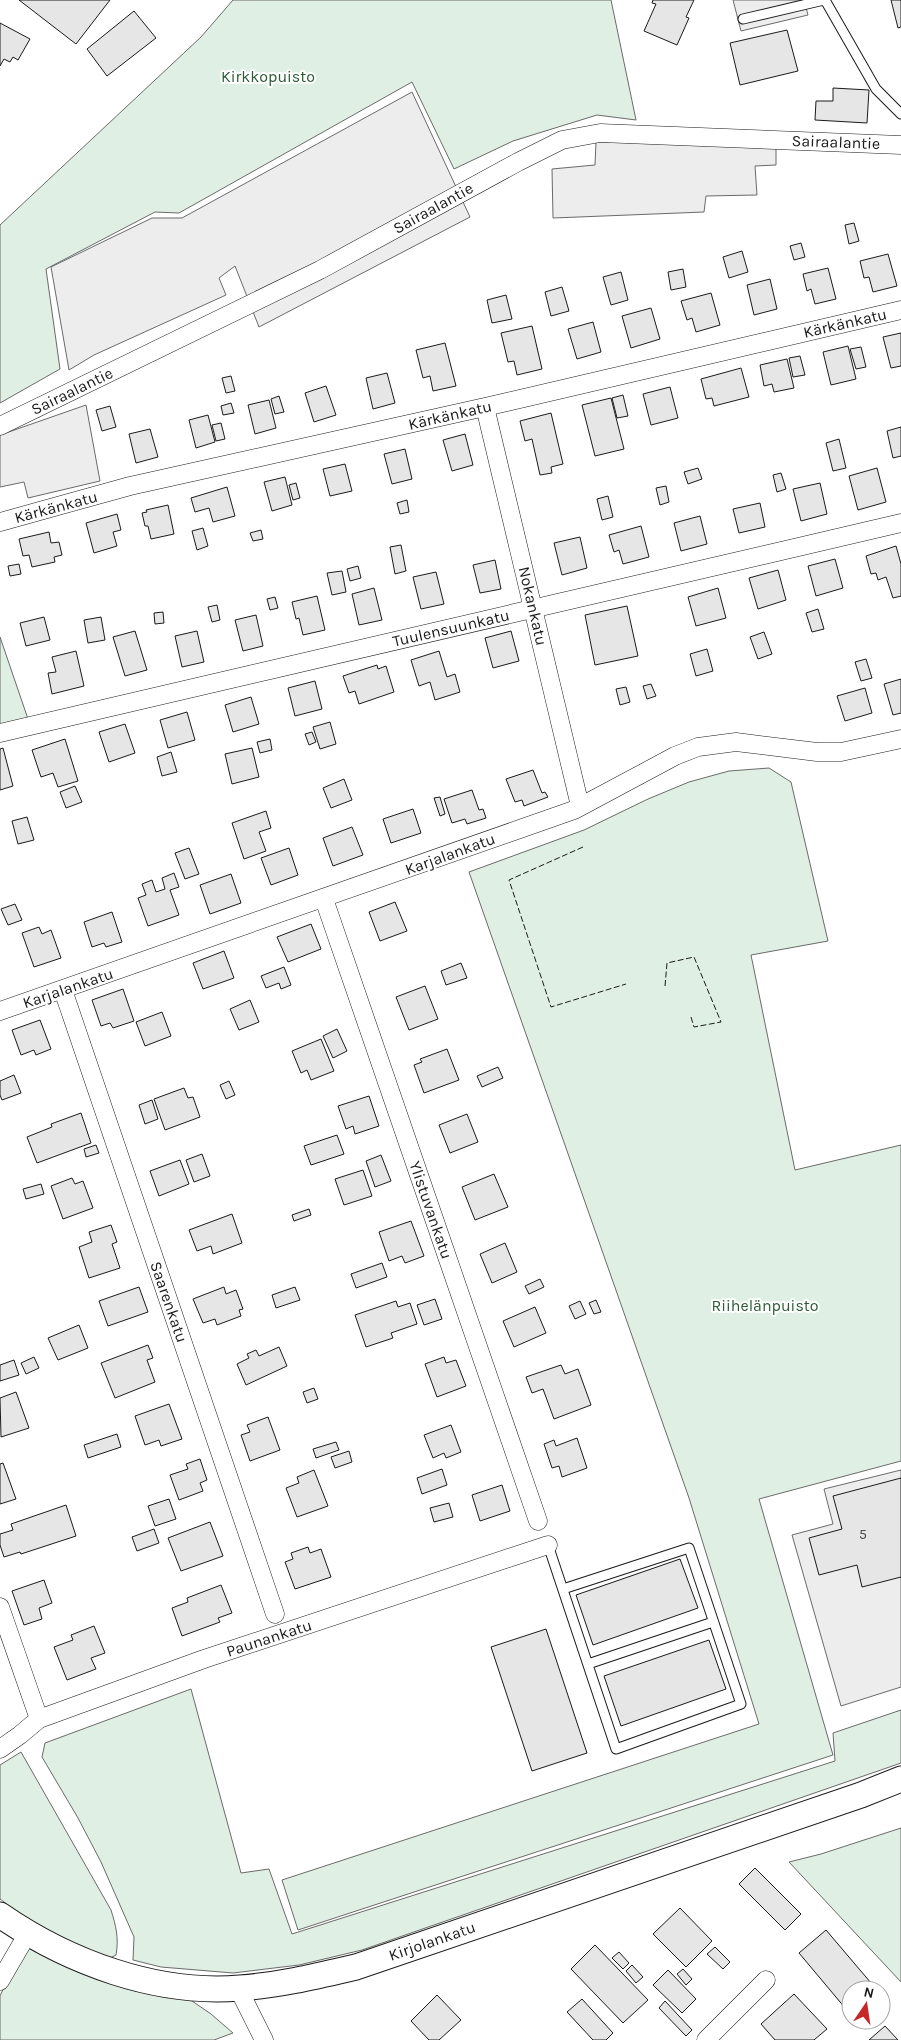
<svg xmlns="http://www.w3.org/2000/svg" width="901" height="2040" font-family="Karla,sans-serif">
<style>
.green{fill:#e0efe3;stroke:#6a6a6a}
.parking{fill:#ededed;stroke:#6a6a6a}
.building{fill:#e6e6e6;stroke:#1a1a1a}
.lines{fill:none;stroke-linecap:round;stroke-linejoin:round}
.service-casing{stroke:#1a1a1a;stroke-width:11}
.minor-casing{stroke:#1a1a1a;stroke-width:19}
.secondary-casing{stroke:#1a1a1a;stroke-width:27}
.service{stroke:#fff;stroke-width:9}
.minor{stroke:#fff;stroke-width:18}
.secondary{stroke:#fff;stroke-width:25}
.fence{stroke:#1a1a1a;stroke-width:1;stroke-dasharray:6 2.5;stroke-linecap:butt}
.labels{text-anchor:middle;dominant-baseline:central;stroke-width:4;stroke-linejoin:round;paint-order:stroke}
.number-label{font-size:14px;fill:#4d4d4d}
.park-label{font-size:16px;fill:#2b5a34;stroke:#fff}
.street-label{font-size:16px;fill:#1a1a1a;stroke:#fff}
</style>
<rect width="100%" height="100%" fill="#fff"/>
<path class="green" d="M233 0H611L636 120 597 115 513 141 454 169 412 82 179 213 155 212 46 269 60 369 0 403V225L201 37Z
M0 637 28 719 0 725Z
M769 768 791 782 828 941 751 955 795 1170 901 1145V1461L759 1499 833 1755 298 1930 282 1880 759 1724 689 1498 469 872 584 830 648 799 689 782 729 771Z
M191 1689 241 1873 269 1869 292 1934 835 1761 833 1733 901 1710V1763L362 1950 299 1965 233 1973 161 1967 133 1960 134 1937 101 1862 78 1818 42 1757 45 1743Z
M21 1752 111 1910C116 1926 119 1938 116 1955L110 1958 74 1944 28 1920 0 1899V1765Z
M901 1828V1982L789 1862 821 1854Z
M27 1938 173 1988 211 2014 233 2033 214 2040H0V1996Z"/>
<path class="parking" d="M733 0H804L808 15 741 31Z
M412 92 470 217 259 327 235 266 219 278 226 295 94 355 69 370 51 267 152 218H182Z
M596 142 776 145V165L755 166 757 195 706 196 704 212 553 218 552 169 595 165Z
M86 405 100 481 28 498 24 482 0 487V435Z
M901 1470V1687L841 1706 792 1535 833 1524 824 1489Z"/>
<path class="building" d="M19 0H110L76 44Z
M653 0H694L686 17 689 18 677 45 644 31 656 4 652 3Z
M891 0H901V27L898 28Z
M134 11 156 38 107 76 87 49Z
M0 23 30 39 18 60 13 57 10 62 4 59 0 66Z
M787 30 798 71 740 85 730 43Z
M833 88 869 90 867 123 815 120 816 101H833Z
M854 223 859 241 849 244 845 225Z
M801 243 805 257 794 260 790 246Z
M742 251 748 272 729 278 723 257Z
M888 254 897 286 873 292 869 277 864 278 860 261Z
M828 268 836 299 815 304 811 289 807 291 803 274Z
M683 269 686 287 671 290 668 272Z
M621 272 628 300 611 305 603 277Z
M770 279 777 309 754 315 747 285Z
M562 287 569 311 551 316 545 292Z
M711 293 720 325 696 332 692 318 687 320 681 301Z
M506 295 512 319 492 323 487 300Z
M651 308 660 339 631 348 622 316Z
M593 322 601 352 577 359 568 329Z
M532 326 542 369 517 375 514 361 508 362 501 333Z
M901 333V366L891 368 883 337Z
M445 343 456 386 433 391 430 376 423 378 416 350Z
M848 346 856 379 831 385 823 352Z
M861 347 866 367 856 369 850 349Z
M800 356 805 375 793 377 789 358Z
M787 359 794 388 774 392 772 384 764 386 760 365Z
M741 368 749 397 714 406 712 398 706 399 701 379Z
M387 373 395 403 373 409 366 378Z
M231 376 235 391 226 393 222 378Z
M326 386 336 415 314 422 305 393Z
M670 387 678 418 651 425 643 394Z
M623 395 628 416 617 418 612 398Z
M279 396 284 412 275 414 271 399Z
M611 398 624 449 595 456 582 405Z
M269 400 276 428 255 434 248 405Z
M231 403 234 413 223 415 221 406Z
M110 406 116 427 102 431 96 410Z
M551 413 563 464 551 467 552 473 540 475 532 439 525 441 520 421Z
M208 415 215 442 196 448 189 420Z
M221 423 225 439 216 441 212 425Z
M901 427V456L893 458 887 431Z
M150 429 158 457 136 463 129 434Z
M465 434 473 465 452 471 443 440Z
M839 439 846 468 833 471 826 443Z
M405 449 412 479 392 484 384 454Z
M345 464 352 491 330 496 323 469Z
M698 468 702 479 688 484 684 472Z
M877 468 886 502 858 510 849 476Z
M781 473 786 489 777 492 773 475Z
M285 477 292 505 272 511 264 482Z
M296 483 300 498 293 500 289 485Z
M820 483 827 514 801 521 793 489Z
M666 486 669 502 660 505 656 488Z
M227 487 235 516 213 522 209 508 195 512 191 498Z
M608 496 613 517 602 520 597 499Z
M407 500 409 512 400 514 397 503Z
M760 503 765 527 739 533 733 509Z
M168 505 174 534 151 539 148 526H145L142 513 147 512 146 510Z
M117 514 121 530 113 532 117 546 94 553 86 523Z
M700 516 707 544 681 551 674 523Z
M641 526 649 557 623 564 619 550 614 552 609 535Z
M203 528 208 546 197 550 192 531Z
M261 530 263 539 253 541 250 533Z
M49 532 51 543 59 542 62 555 54 557 55 562 32 567 29 555 23 556 19 539Z
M580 537 587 568 562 575 554 543Z
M401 545 406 571 395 574 390 547Z
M896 546 901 564V596L893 598 886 577 878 580 876 573 871 574 866 556Z
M835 559 843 588 816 596 808 566Z
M495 560 501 589 480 593 473 565Z
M19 564 21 574 10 576 8 566Z
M358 566 361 578 350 581 347 569Z
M778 570 786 600 758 609 749 578Z
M342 571 346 592 332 595 327 573Z
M436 572 444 604 421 609 413 577Z
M374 588 382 620 359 625 352 594Z
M718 588 726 618 696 626 688 597Z
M317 596 325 630 303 635 299 618 296 619 292 602Z
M275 597 278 608 270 610 267 599Z
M217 605 220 620 212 622 208 607Z
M627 606 638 656 595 665 585 615Z
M818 609 824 629 812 632 806 613Z
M163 612 164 623 155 624 154 613Z
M256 615 263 646 243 651 235 620Z
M44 617 50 640 26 646 20 623Z
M101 617 105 640 88 643 84 620Z
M135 631 147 670 125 676 113 637Z
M197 631 204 662 182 667 175 636Z
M511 631 519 661 493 668 485 638Z
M764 632 772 654 758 659 750 637Z
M707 649 713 671 696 676 690 654Z
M76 651 84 686 52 694 48 673 56 672 52 657Z
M439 651 447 677 455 674 460 692 435 700 430 682 419 686 411 660Z
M866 659 872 678 861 681 855 662Z
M377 665 378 669 386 666 394 692 359 704 355 691 349 693 343 676Z
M901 679V713L893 715 884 684Z
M315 681 322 709 295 716 288 688Z
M651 684 656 696 647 699 643 686Z
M626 687 630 702 620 705 616 689Z
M865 688 872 713 845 721 837 696Z
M251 697 259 724 233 732 225 705Z
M187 712 195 740 168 748 160 720Z
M330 722 336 744 320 749 313 727Z
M125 724 135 753 109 762 99 732Z
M312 732 316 742 309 745 305 734Z
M65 739 78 781 58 787 53 773 41 777 32 750Z
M270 739 272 750 260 753 257 742Z
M3 748 13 786 0 790V749Z
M252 748 259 777 232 784 225 754Z
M171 752 177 772 162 776 157 757Z
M533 770 542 793 545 792 548 797 524 806 522 800 515 802 506 779Z
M344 779 352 800 331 808 323 788Z
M75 786 82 802 66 808 60 792Z
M472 790 479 810 483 809 486 818 467 824 465 819 452 823 444 799Z
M440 797 445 814 440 816 434 798Z
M413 809 421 833 391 843 383 819Z
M266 811 271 828 259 832 266 851 244 859 232 823Z
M27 817 34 840 18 844 12 821Z
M352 827 363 855 333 866 323 838Z
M189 848 199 874 185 879 175 853Z
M289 848 298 875 271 885 261 858Z
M174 873 179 887 170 890 179 915 148 926 138 898 146 895 142 884 152 880 156 892 165 889 162 878Z
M231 874 241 903 210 914 200 885Z
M395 902 407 931 380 941 369 912Z
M15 904 22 920 8 925 1 909Z
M112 912 122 942 106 947 104 943 92 947 84 922Z
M311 924 321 949 288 962 277 937Z
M39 927 42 934 51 930 61 958 34 967 22 933Z
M224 951 234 978 203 989 193 963Z
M461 963 467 978 446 985 441 971Z
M284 967 291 985 281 989 279 983 266 988 261 976Z
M425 986 438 1019 409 1030 396 997Z
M123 989 134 1021 113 1028 110 1023 101 1026 92 1000Z
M250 1000 259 1022 239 1030 230 1009Z
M162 1012 171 1036 145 1046 136 1022Z
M40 1020 51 1049 36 1055 34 1050 21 1055 12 1030Z
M337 1029 347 1051 333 1058 323 1036Z
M321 1039 334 1071 311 1080 307 1070 301 1073 292 1051Z
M447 1049 459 1080 424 1093 414 1065 422 1062 420 1059Z
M498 1067 503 1078 482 1087 477 1076Z
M14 1075 21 1093 2 1100 0 1095V1081Z
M229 1081 235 1095 226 1099 220 1085Z
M184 1088 188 1098 193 1097 200 1117 165 1130 154 1099Z
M369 1096 379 1126 355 1134 353 1126 346 1129 338 1106Z
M152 1100 158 1119 145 1124 139 1105Z
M81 1113 91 1143 37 1163 27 1137 52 1127 51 1124Z
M467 1114 478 1142 450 1153 439 1125Z
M337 1135 344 1154 311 1165 304 1146Z
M96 1145 99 1153 86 1157 84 1149Z
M202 1154 210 1176 194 1182 186 1160Z
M381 1155 391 1181 375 1187 366 1161Z
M180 1160 189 1184 159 1196 150 1171Z
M363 1170 372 1196 344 1205 335 1179Z
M494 1174 508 1207 475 1220 462 1187Z
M72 1178 75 1184 83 1181 93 1208 63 1219 51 1186Z
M41 1184 44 1194 26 1199 23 1189Z
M309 1209 311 1215 294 1221 292 1215Z
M232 1214 242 1243 213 1254 211 1246 197 1251 189 1230Z
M411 1221 424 1256 405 1263 402 1256 389 1261 379 1232Z
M111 1225 117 1242 112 1244 120 1268 89 1278 79 1247 92 1242 89 1232Z
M505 1243 517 1272 492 1283 480 1254Z
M382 1263 387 1277 356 1288 351 1274Z
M540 1279 544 1287 529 1294 525 1286Z
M139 1287 148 1312 108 1326 99 1301Z
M224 1287 226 1294 236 1290 243 1309 239 1310 241 1316 217 1325 215 1319 203 1323 193 1299Z
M295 1287 300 1300 276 1308 272 1295Z
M435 1299 442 1319 424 1325 417 1305Z
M596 1300 601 1312 594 1314 589 1303Z
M396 1301 398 1307 410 1303 417 1324 391 1333 393 1338 366 1347 355 1315Z
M580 1301 586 1314 575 1319 569 1306Z
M535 1307 546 1333 514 1347 503 1321Z
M79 1325 88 1348 58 1360 48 1338Z
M148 1345 153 1358 147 1360 155 1382 115 1398 101 1363Z
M279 1347 287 1366 246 1385 237 1364 249 1358 247 1354 256 1350 259 1356Z
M34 1357 39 1368 26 1374 21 1363Z
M444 1357 446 1363 456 1360 466 1386 437 1397 425 1364Z
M14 1360 19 1375 0 1381V1365Z
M561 1365 565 1374 578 1369 591 1405 554 1419 543 1389 532 1393 526 1377Z
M314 1388 318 1399 307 1403 303 1392Z
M16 1392 29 1428 1 1437 0 1398Z
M169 1404 182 1439 161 1446 159 1440 145 1445 135 1416Z
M268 1417 280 1450 250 1461 241 1435 250 1432 247 1425Z
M451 1425 461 1452 446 1458 444 1453 433 1458 424 1435Z
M117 1434 121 1447 88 1458 84 1445Z
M577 1438 587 1468 562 1477 559 1466 552 1468 544 1444 554 1440 556 1446Z
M336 1442 339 1450 316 1458 313 1449Z
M349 1451 352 1462 335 1468 331 1457Z
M200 1459 207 1480 200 1483 203 1491 179 1500 170 1475 188 1469 186 1464Z
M3 1463 16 1499 0 1504V1464Z
M442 1469 447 1485 422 1494 417 1478Z
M314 1470 328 1506 297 1517 286 1488 299 1483 297 1477Z
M901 1478V1577L862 1587 857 1565 819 1575 809 1538 842 1529 833 1496Z
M502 1485 510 1511 480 1521 472 1495Z
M169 1499 176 1519 155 1526 148 1506Z
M449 1503 453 1517 434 1522 430 1508Z
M66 1505 76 1536 21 1554 20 1552 4 1557 0 1545V1534L13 1530 11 1524Z
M210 1522 223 1556 181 1571 168 1538Z
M154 1529 159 1543 137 1551 132 1537Z
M308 1547 310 1553 321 1549 331 1577 295 1589 285 1562 293 1559 291 1553Z
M680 1559 698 1608 593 1645 576 1595Z
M44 1580 52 1603 39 1608 42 1619 24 1625 12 1591Z
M221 1585 232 1613 218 1618 220 1622 182 1636 172 1608 188 1602 187 1598Z
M94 1626 105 1653 91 1658 96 1669 67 1680 54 1647 73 1640 71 1635Z
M546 1629 587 1753 532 1771 491 1647Z
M709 1640 726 1689 621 1726 604 1676Z
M755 1868 801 1914 785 1930 739 1884Z
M680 1908 712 1941 686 1967 653 1934Z
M826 1930 877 1990H851V2015L799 1953Z
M595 1945 648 2000 623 2023 571 1969Z
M715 1947 730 1962 723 1969 707 1954Z
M619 1952 629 1963 623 1969 612 1958Z
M632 1965 643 1977 636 1983 626 1971Z
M683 1969 692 1979 686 1985 677 1974Z
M668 1970 696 1999 682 2013 653 1985Z
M794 1994 827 2029 814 2040H775L761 2024Z
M437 1995 461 2020 439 2040H429L411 2021Z
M582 1999 613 2033 606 2040H593L567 2012Z
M665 2001 692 2030 686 2036 659 2008Z
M885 2026 898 2040H869Z"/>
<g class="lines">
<g class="service-casing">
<path id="service" d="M825 0 876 89 901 114
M743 19 824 0
M548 1545 616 1749 741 1704 689 1548 563 1589
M588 1664 713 1622"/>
</g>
<g class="minor-casing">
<path id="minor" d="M485 407 580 806
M0 426 320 270 518 162 562 140 600 133 901 145
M0 522 130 486 485 407 901 310
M0 733 901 523
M324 899 538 1521
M63 990 275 1614
M0 1011 574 810 675 756 698 747 736 742 817 752H841L901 739
M0 1607 39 1719
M0 1749 20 1735 39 1719 204 1659 548 1545
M0 1981 28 1933
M238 1988 264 2040
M706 2040 766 1980"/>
</g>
<g class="secondary-casing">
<path id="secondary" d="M0 1915C68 1962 156 1995 240 1988 280 1985 317 1976 356 1967L861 1795 901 1779"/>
</g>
<use href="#service" class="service"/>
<use href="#minor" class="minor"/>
<use href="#secondary" class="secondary"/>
<path class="fence" d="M583 847 509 880 551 1007 626 984
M665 986 667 963 694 957 721 1022 694 1027 691 1017"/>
</g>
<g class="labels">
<g class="number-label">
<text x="863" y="1534">5</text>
</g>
<g class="park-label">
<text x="268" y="76">Kirkkopuisto</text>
<text x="765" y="1305">Riihelänpuisto</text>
</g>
<g class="street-label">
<text transform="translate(836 142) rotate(2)">Sairaalantie</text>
<text transform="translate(433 208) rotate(-29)">Sairaalantie</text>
<text transform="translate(845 323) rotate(-13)">Kärkänkatu</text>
<text transform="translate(72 391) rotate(-26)">Sairaalantie</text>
<text transform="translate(450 415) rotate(-13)">Kärkänkatu</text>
<text transform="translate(56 507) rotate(-15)">Kärkänkatu</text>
<text transform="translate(533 606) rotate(77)">Nokankatu</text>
<text transform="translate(451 628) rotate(-13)">Tuulensuunkatu</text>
<text transform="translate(450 854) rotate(-20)">Karjalankatu</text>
<text transform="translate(68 988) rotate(-19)">Karjalankatu</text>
<text transform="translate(431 1210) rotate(71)">Ylistuvankatu</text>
<text transform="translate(169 1302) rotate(71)">Saarenkatu</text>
<text transform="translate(269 1638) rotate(-18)">Paunankatu</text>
<text transform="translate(432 1941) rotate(-19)">Kirjolankatu</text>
</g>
</g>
<g transform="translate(866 2005) rotate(13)"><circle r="24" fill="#ffffff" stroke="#a3a3a3"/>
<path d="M0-4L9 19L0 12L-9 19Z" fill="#c62828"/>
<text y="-8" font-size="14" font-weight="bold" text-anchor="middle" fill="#1a1a1a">N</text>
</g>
</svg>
